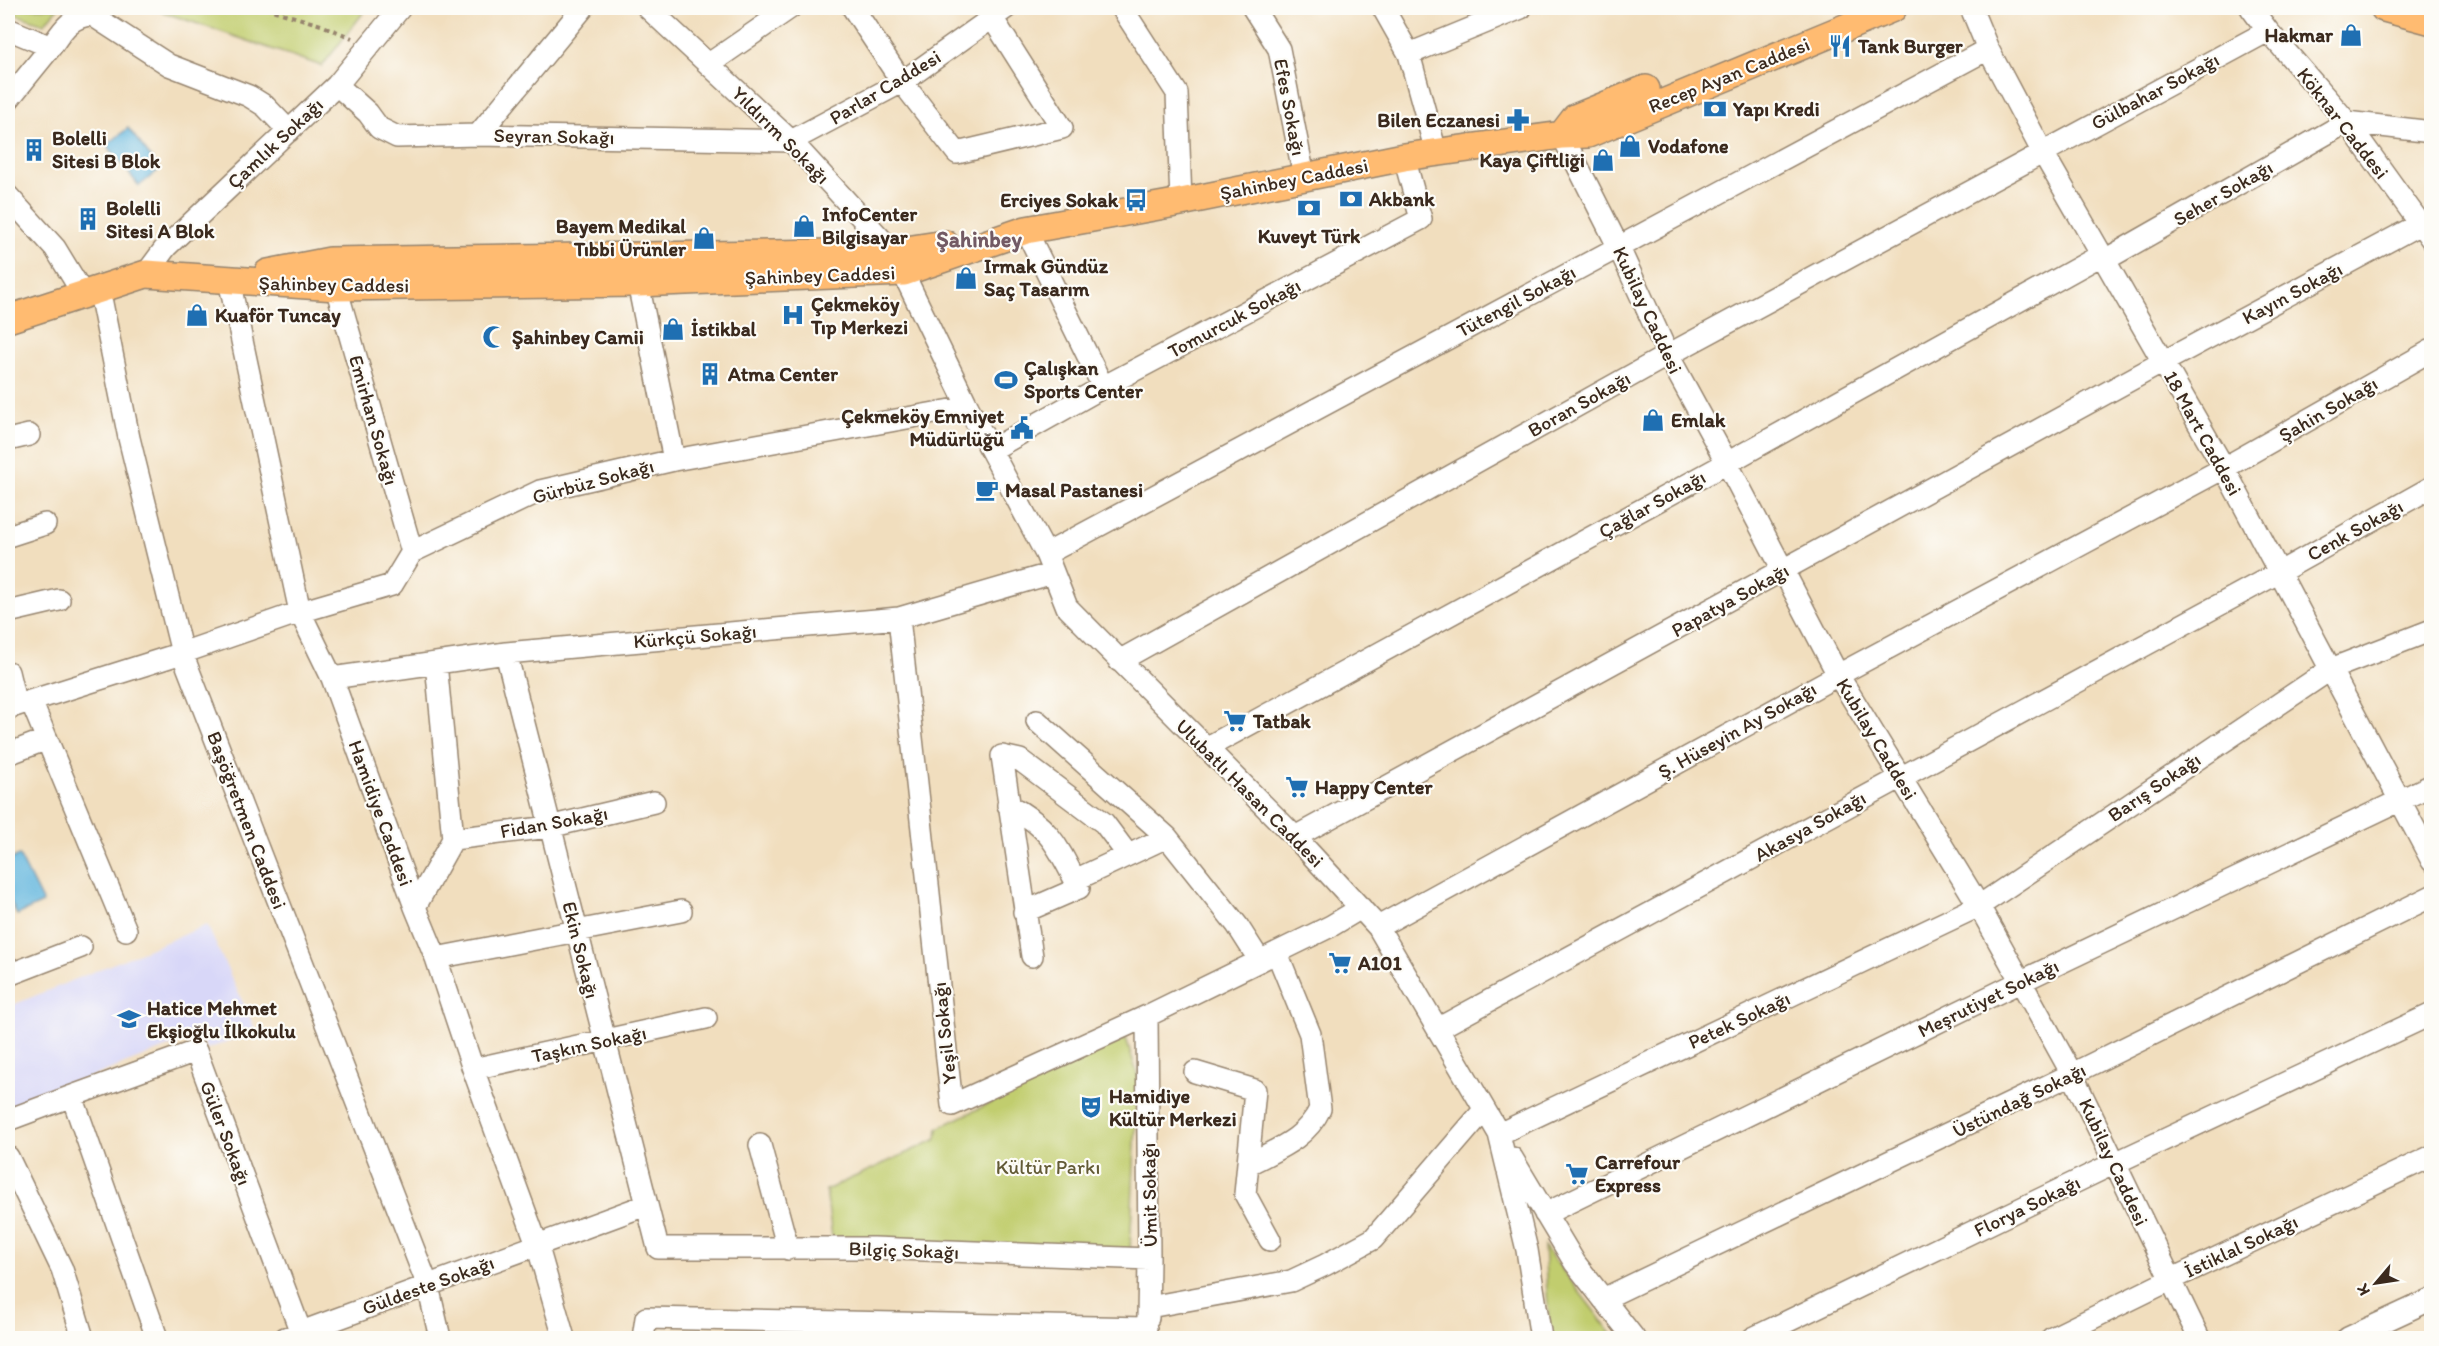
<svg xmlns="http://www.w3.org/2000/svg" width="2439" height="1346" font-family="Itim,sans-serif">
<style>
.built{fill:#d8d7f8}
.green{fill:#c1cd6e;stroke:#7e7c46;stroke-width:1.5}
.water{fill:#62b6de;stroke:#4e707e;stroke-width:1.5}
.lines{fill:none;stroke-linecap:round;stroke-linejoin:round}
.minor-casing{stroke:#96846e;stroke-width:24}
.major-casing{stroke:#96846e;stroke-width:30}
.path{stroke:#96846e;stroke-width:4;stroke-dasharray:4.5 4.5;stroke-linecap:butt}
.minor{stroke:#fff;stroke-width:21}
.major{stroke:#ffbb71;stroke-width:27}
.labels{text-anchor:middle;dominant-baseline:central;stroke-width:4.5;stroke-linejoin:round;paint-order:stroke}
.poi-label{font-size:20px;font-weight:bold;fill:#3b2a1e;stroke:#fdfcf7;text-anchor:start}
.street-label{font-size:20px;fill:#3b2a1e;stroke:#fdfcf7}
.park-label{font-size:20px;fill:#635b36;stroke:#fdfcf7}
.quarter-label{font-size:22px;font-weight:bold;fill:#735a64;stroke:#fdfcf7}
</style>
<rect width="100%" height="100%" fill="#fdfcf7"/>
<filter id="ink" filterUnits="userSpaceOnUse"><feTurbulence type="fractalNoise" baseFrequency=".0167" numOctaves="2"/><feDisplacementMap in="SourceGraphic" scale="12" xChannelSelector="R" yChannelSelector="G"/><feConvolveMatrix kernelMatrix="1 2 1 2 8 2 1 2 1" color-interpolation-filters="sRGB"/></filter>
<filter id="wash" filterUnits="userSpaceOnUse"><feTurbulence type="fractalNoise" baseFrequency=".008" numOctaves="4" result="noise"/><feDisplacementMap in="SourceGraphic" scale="24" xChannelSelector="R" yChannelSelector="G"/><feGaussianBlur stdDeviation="1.35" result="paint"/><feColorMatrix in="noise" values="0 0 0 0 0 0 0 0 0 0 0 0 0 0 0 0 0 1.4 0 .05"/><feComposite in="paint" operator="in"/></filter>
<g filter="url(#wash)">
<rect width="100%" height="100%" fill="#f1debe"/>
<path class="built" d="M207 925 256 1031 207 1049 199 1035 8 1109V1007Z"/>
<path class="green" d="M8 8H58L44 24 8 12Z
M151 8H367L322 66Z
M1126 1038 1138 1077 1130 1252 833 1245 826 1190 937 1139 938 1128Z
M1544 1246 1615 1338H1550Z"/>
<path class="water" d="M128 128 160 169 139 186 107 145Z
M19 855 43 903 17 915 8 896V861Z"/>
</g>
<g filter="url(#ink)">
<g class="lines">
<g class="minor-casing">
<path id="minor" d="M648 8 791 141 893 252 968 407 1046 554 1067 607 1295 837 1378 927 1499 1134 1527 1250 1541 1338
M853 8 902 82 957 153 1062 128 986 8
M1122 8 1177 93 1181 202
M1253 8 1279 49 1304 177
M1383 8 1409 54 1436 152
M1971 8 1988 49 2042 151 2224 468 2432 861
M2251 8 2268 31 2347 122 2432 240
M8 29 51 47C62 31 70 16 92 15L169 65 249 96 265 106 289 131
M1409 54 1521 8
M709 64 790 8
M337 85 368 113 379 128 397 137 478 135 791 141 902 82 1006 8
M8 100 51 47
M2347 122 2432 132
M478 135 583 8
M1562 135 1618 246 1668 355 1727 463 1838 675 1979 906 2072 1074 2199 1338
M8 196 55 248 83 294
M1026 230 1103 387
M146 274 166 247 337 85 400 8
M229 280 300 612 332 678 415 907 436 958 473 1069 537 1244 564 1338
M638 283 674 460
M336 287 412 552
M99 288 129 438 182 653 428 1286 440 1338
M8 440 29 435
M991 450 1103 387 1421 219 1404 157
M8 536 45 524
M1046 554 1988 49
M8 612 59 600
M899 618 952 1105 1147 1016 1331 926 1361 908
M506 653 658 1248H874L1149 1259
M1119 661 1668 355 2268 31
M8 672 16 705
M332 678 506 653 899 618 1053 573
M31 701 126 930
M8 708 182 653 300 612 392 585 412 552 540 491 674 460 968 407
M1037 721 1167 837 1237 925 1260 961
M1206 748 1727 463 2096 258 2110 257 2347 122
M8 754 47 739
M1008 805C1051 827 1058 847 1079 888L1024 912
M1295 837 2163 362 2420 224
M453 839 549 827 654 802
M1075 880 1167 837
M415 907 453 839 436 663
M1378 927 1838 675 2224 468 2432 350
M1032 956 1002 756 1020 760 1104 823 1128 855
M436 958 681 911
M8 967 11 974 81 947
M1147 1016 1149 1259 1148 1318
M1439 1028 2278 573 2432 487
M473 1069 706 1018
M1195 1072 1255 1090 1245 1194 1270 1240
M72 1096 196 1051 303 1338
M8 1120 72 1096 157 1338
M1499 1134 1979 906 2331 669 2432 630
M760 1145 788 1249
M8 1157 62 1269 83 1338
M1512 1158 1575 1263 1634 1338
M1249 1164C1277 1149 1306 1139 1320 1109L1310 1034 1277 953
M1545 1214 2022 981 2432 785
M1603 1299 2072 1074 2432 896
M1149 1307 1291 1281 1325 1265 1373 1239 1484 1110
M285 1338 646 1205
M643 1338 646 1318 1146 1328
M1753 1338 2115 1163 2432 1014
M2052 1338 2170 1280 2432 1156
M2348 1338 2432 1299"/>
</g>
<g class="major-casing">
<path id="major" d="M2384 8 2432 21
M1562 135 1575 118 1646 89
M268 273 330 261 893 252 945 244
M8 319 146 274 336 287 638 283 904 272 1026 230 1181 202 1404 157 1562 135 1588 134 1893 8"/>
</g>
<path class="path" d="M265 8 321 25 352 38"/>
<use href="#minor" class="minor"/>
<use href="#major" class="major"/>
</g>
</g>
<defs>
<g id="shop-bare" transform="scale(1.8)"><path d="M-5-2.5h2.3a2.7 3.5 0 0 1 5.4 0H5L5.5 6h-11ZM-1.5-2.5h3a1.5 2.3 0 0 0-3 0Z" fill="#1f6fb2" stroke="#fdfcf7" stroke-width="2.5" paint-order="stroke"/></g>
<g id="restaurant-bare" transform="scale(1.8)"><path d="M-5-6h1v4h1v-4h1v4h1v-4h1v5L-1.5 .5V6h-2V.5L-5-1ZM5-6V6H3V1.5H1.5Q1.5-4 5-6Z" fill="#1f6fb2" stroke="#fdfcf7" stroke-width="2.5" paint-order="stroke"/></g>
<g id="bank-bare" transform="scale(1.8)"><path d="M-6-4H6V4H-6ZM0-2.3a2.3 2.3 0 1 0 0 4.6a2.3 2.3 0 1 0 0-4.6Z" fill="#1f6fb2" stroke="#fdfcf7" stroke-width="2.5" paint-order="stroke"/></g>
<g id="pharmacy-bare" transform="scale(1.8)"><path d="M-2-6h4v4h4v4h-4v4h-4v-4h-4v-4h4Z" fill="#1f6fb2" stroke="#fdfcf7" stroke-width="2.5" paint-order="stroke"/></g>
<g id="building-bare" transform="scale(1.8)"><path d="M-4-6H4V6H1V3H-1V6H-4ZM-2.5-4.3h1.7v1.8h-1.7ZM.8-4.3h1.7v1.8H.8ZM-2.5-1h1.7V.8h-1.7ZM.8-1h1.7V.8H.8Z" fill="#1f6fb2" stroke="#fdfcf7" stroke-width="2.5" paint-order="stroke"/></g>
<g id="bus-bare" transform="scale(1.8)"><path d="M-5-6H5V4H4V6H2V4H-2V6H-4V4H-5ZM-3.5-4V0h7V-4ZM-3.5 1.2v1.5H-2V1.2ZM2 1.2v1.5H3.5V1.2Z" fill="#1f6fb2" stroke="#fdfcf7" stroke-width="2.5" paint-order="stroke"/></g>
<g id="hospital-bare" transform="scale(1.8)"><path d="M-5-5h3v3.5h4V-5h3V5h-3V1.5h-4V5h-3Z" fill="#1f6fb2" stroke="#fdfcf7" stroke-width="2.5" paint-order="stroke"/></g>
<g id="mosque-bare" transform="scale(1.8)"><path d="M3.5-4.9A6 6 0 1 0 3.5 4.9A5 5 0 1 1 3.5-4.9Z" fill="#1f6fb2" stroke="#fdfcf7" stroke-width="2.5" paint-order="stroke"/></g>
<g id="stadium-bare" transform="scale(1.8)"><path d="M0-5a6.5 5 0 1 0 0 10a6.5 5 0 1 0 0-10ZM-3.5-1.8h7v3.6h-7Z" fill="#1f6fb2" stroke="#fdfcf7" stroke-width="2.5" paint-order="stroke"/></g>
<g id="civic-bare" transform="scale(1.8)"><path d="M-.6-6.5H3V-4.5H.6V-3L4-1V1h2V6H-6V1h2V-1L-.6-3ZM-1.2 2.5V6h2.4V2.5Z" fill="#1f6fb2" stroke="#fdfcf7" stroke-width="2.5" paint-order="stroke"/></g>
<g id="cafe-bare" transform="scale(1.8)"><path d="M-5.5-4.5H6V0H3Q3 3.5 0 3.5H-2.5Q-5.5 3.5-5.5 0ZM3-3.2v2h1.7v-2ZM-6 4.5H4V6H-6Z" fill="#1f6fb2" stroke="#fdfcf7" stroke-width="2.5" paint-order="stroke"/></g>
<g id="supermarket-bare" transform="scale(1.8)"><path d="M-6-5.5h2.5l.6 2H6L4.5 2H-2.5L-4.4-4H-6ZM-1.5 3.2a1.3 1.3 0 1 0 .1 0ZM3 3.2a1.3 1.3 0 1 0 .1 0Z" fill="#1f6fb2" stroke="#fdfcf7" stroke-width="2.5" paint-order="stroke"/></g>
<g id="school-bare" transform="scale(1.8)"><path d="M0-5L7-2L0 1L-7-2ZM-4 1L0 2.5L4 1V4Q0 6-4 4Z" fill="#1f6fb2" stroke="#fdfcf7" stroke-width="2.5" paint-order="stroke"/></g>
<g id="theatre-bare" transform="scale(1.8)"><path d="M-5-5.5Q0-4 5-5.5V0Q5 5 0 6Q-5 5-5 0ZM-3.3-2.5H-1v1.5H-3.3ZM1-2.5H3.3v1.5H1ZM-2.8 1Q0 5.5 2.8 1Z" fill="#1f6fb2" stroke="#fdfcf7" stroke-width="2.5" paint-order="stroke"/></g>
</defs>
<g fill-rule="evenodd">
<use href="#shop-bare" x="2351" y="35"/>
<use href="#restaurant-bare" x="1840" y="46"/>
<use href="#bank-bare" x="1715" y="109"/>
<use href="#pharmacy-bare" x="1518" y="120"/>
<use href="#shop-bare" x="1630" y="146"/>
<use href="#building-bare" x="34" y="150"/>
<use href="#shop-bare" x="1603" y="160"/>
<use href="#bank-bare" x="1351" y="199"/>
<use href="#bus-bare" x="1136" y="200"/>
<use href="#bank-bare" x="1309" y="208"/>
<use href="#building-bare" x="88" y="219"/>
<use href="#shop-bare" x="804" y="226"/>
<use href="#shop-bare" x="704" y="238"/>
<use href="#shop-bare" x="966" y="278"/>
<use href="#shop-bare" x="197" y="315"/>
<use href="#hospital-bare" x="793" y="315"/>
<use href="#shop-bare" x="673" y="329"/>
<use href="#mosque-bare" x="494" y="337"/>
<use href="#building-bare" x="710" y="374"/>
<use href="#stadium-bare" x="1006" y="380"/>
<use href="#shop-bare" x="1653" y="420"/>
<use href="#civic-bare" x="1022" y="428"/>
<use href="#cafe-bare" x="987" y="490"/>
<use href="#supermarket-bare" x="1235" y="721"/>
<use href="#supermarket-bare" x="1297" y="787"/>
<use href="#supermarket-bare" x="1340" y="963"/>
<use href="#school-bare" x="129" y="1019"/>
<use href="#theatre-bare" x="1091" y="1107"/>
<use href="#supermarket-bare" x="1577" y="1174"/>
</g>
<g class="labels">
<g class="poi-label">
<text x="2333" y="35" text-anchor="end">Hakmar</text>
<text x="1858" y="46">Tank Burger</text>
<text x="1733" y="109">Yapı Kredi</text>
<text x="1500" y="120" text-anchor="end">Bilen Eczanesi</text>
<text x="52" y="138">Bolelli<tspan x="52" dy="23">Sitesi B Blok</tspan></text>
<text x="1648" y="146">Vodafone</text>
<text x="1585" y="160" text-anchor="end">Kaya Çiftliği</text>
<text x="1369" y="199">Akbank</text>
<text x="1118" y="200" text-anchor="end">Erciyes Sokak</text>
<text x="106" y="208">Bolelli<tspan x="106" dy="23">Sitesi A Blok</tspan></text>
<text x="822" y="214">InfoCenter<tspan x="822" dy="23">Bilgisayar</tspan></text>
<text x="686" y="226" text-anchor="end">Bayem Medikal<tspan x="686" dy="23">Tıbbi Ürünler</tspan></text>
<text x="1309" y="236" text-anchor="middle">Kuveyt Türk</text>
<text x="984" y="266">Irmak Gündüz<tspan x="984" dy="23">Saç Tasarım</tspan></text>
<text x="811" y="304">Çekmeköy<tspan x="811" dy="23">Tıp Merkezi</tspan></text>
<text x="215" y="315">Kuaför Tuncay</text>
<text x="691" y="329">İstikbal</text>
<text x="512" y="337">Şahinbey Camii</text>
<text x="1024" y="368">Çalışkan<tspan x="1024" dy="23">Sports Center</tspan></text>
<text x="728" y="374">Atma Center</text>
<text x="1004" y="416" text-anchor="end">Çekmeköy Emniyet<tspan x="1004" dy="23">Müdürlüğü</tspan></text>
<text x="1671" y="420">Emlak</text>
<text x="1005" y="490">Masal Pastanesi</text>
<text x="1253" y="721">Tatbak</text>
<text x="1315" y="787">Happy Center</text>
<text x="1358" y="963">A101</text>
<text x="147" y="1008">Hatice Mehmet<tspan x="147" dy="23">Ekşioğlu İlkokulu</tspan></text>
<text x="1109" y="1096">Hamidiye<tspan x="1109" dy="23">Kültür Merkezi</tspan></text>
<text x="1595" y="1162">Carrefour<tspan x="1595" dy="23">Express</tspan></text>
</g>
<g class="street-label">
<text transform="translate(1729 75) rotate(-22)">Recep Ayan Caddesi</text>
<text transform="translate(885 87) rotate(-31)">Parlar Caddesi</text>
<text transform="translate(2155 91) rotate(-28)">Gülbahar Sokağı</text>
<text transform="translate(1290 107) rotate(79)">Efes Sokağı</text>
<text transform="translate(2343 123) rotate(52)">Köknar Caddesi</text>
<text transform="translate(781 135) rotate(45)">Yıldırım Sokağı</text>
<text transform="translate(554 136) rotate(1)">Seyran Sokağı</text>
<text transform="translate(275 143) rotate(-43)">Çamlık Sokağı</text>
<text transform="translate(1294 179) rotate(-11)">Şahinbey Caddesi</text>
<text transform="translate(2223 193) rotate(-30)">Seher Sokağı</text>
<text transform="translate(820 275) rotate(-2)">Şahinbey Caddesi</text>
<text transform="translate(334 284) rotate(1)">Şahinbey Caddesi</text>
<text transform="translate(2292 293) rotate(-28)">Kayın Sokağı</text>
<text transform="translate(1516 301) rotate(-28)">Tütengil Sokağı</text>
<text transform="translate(1648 310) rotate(65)">Kubilay Caddesi</text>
<text transform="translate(1234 318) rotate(-28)">Tomurcuk Sokağı</text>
<text transform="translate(1579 404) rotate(-29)">Boran Sokağı</text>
<text transform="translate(2328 409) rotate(-30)">Şahin Sokağı</text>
<text transform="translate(374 420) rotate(74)">Emirhan Sokağı</text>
<text transform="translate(2203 433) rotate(61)">18 Mart Caddesi</text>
<text transform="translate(593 481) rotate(-15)">Gürbüz Sokağı</text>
<text transform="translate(1652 504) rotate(-29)">Çağlar Sokağı</text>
<text transform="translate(2355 530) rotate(-29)">Cenk Sokağı</text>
<text transform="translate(1730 600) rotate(-29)">Papatya Sokağı</text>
<text transform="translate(695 636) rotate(-5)">Kürkçü Sokağı</text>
<text transform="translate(1737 730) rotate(-29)">Ş. Hüseyin Ay Sokağı</text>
<text transform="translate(1877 739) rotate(59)">Kubilay Caddesi</text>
<text transform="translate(2154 787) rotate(-34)">Barış Sokağı</text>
<text transform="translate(1250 793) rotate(45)">Ulubatlı Hasan Caddesi</text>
<text transform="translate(381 813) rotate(70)">Hamidiye Caddesi</text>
<text transform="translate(247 820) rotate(69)">Başöğretmen Caddesi</text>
<text transform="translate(554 822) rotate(-10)">Fidan Sokağı</text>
<text transform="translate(1810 826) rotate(-29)">Akasya Sokağı</text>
<text transform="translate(581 950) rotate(76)">Ekin Sokağı</text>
<text transform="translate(1988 998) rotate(-26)">Meşrutiyet Sokağı</text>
<text transform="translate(1739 1020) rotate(-25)">Petek Sokağı</text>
<text transform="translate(944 1033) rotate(-96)">Yeşil Sokağı</text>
<text transform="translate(589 1044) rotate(-12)">Taşkın Sokağı</text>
<text transform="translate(2019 1100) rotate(-26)">Üstündağ Sokağı</text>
<text transform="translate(226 1133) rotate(69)">Güler Sokağı</text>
<text transform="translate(2114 1162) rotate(65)">Kubilay Caddesi</text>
<text transform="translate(1149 1195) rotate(-91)">Ümit Sokağı</text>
<text transform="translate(2027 1206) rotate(-26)">Florya Sokağı</text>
<text transform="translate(2241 1246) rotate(-25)">İstiklal Sokağı</text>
<text transform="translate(904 1250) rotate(2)">Bilgiç Sokağı</text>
<text transform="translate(428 1285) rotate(-20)">Güldeste Sokağı</text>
</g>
<g class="park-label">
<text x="1048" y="1167">Kültür Parkı</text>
</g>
<g class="quarter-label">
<text x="979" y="239">Şahinbey</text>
</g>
</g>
<rect width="2439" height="1346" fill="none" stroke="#fdfcf7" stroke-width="30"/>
<g transform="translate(2376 1283) rotate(241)" stroke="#fdfcf7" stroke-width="4.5" paint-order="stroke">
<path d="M0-4.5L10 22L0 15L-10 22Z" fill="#3b2a1e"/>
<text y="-9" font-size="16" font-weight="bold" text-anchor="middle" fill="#3b2a1e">K</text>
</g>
</svg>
